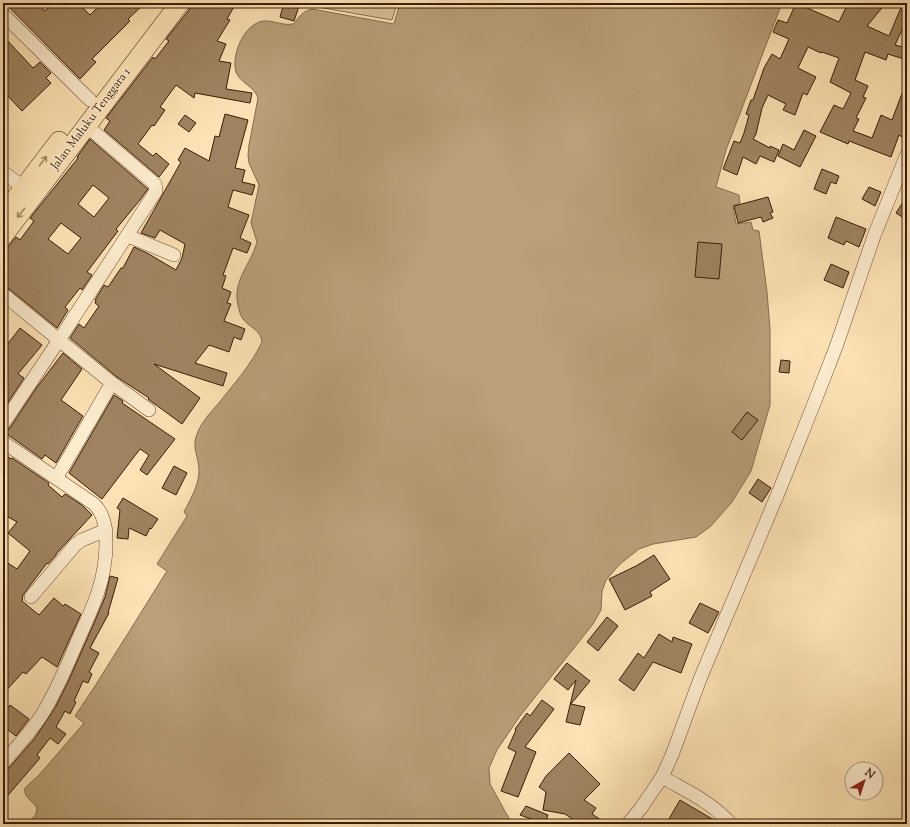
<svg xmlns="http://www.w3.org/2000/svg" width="910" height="827" font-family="'Sorts Mill Goudy',serif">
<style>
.green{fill:#dbc096;stroke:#8a6e4e}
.water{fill:#ba9f78;stroke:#876b4a}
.building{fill:#9f8360;stroke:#3a1c05;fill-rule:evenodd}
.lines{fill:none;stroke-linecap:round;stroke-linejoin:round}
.minor-casing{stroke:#6a4e31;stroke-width:14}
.highway-casing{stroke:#3a1c05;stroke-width:20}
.minor{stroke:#fdecce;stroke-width:13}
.highway{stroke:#fce2b4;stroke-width:19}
.oneway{stroke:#a58965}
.labels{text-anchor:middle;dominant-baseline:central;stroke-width:3;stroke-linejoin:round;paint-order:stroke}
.street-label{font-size:12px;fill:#3a1c05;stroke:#fdecce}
</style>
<rect width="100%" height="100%" fill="#fce2b4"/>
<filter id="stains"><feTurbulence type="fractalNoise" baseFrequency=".005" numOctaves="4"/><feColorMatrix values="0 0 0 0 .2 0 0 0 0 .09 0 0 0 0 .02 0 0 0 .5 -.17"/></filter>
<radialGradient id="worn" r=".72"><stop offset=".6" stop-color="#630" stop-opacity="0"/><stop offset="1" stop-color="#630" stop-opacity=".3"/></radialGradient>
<path class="green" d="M306 3H397L392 20 306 5Z"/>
<path class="water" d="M403 3H782L726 150 716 187 739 195 740 203 733 206 736 224 751 222 753 230 759 231 767 292 770 329V405L751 471 732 502 711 526 696 537 653 544 639 549 620 564 606 580 602 591 601 610 593 624 520 716 497 750 489 768 490 784 512 824H28L36 814 37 808C33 801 23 797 25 788L40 774 84 723 75 716 95 686 167 571 157 564 187 516 184 512C190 500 198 487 199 473 200 459 191 448 197 434 201 423 210 413 218 404 234 384 251 365 262 342 261 330 250 328 243 319 240 315 239 310 238 305 232 281 251 264 257 242L251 223 259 185 249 163 248 155 249 145 258 98C254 86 240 83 236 72 231 55 244 24 263 21 273 20 283 26 293 24 300 17 302 11 312 9L394 24 399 6Z"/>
<path class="building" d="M5 3H37L45 11 52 3H78L90 15 102 3H145L128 19 130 21 92 59 96 62 80 79Z
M191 3H236L227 19 230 20 217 41 226 44 219 61 231 63 226 89 252 93 250 103 195 93 194 98 176 85 160 107 165 110 154 126 152 125 138 144 153 156 156 153 169 164 159 177 104 130 110 121 106 118 153 57 155 59 169 41 166 39 189 10Z
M284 3H300L294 21 280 17Z
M796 3 839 22 848 3H886L867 26 889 36 903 3H907V19L895 45 907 48V60L888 54 886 60 865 52 855 80 868 86 863 97 866 98 856 118 859 119 853 131 872 138 881 115 892 120 906 83 907 126 902 137 899 135 891 157 849 141 848 144 820 132 834 105 843 109 851 93 830 82 839 58 822 52 821 53 808 47 798 68 816 77 807 95 803 93 795 115 783 110 786 104 768 95 762 108 756 134 753 139 770 148V146L779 150 774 162 760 156 756 164 743 157 737 175 723 169 734 141 740 143 744 133 749 115 746 114 751 100H753L764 68 772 54 780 59 789 39 773 32 778 20 787 23Z
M3 36 33 68 40 62 51 73 46 78 51 83 22 111 3 91Z
M225 114 248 120 235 168 245 170 242 182 255 185 252 195 233 190 228 207 249 215 240 238 251 243 247 253 233 248 223 275 226 276 222 288 231 292 227 303 231 304 224 321 245 329 241 340 234 337 229 352 209 345 195 363 227 373 223 386 154 364 200 398 182 424 148 399 149 398 117 377 70 338 79 324 84 328 99 306 95 303 96 301 95 300 104 285 108 287 121 268H123L134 247 147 253 176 270 182 258 185 244 160 230 155 238 141 233 181 162 178 160 185 148 209 161 215 136 219 137Z
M185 115 196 123 189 132 178 124Z
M804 130 816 136 800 167 778 156 783 144 794 150Z
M90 139 148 189 140 200 116 229 118 231 87 272 92 275 82 290 80 288 65 307 68 310 57 328 8 288 3 286V253L16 237 20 240 34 221 30 218 78 158 77 157ZM93 185 109 198 94 217 78 204ZM61 223 81 238 68 254 48 239Z
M822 169 839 176 836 184 831 182 826 194 814 189Z
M869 187 881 192 875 206 862 199Z
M907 196V220L896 213Z
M768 197 773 212 770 213 773 218 763 222 761 217 738 223 734 206Z
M836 217 866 229 859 247 846 241 844 245 828 238Z
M698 242 722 244 719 279 695 277Z
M831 264 849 272 843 288 824 280Z
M20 328 42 345 18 374 24 378 3 410V350Z
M63 353 82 369 61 400 83 416 56 463 45 455 42 459 4 432 10 428 37 387Z
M781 360 790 361 789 373 779 372Z
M114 395 123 401 122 403 175 439 147 475 140 470 149 455 140 449 102 499 69 473Z
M747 412 758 420 742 440 732 432Z
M3 453 11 459 12 458 49 483 48 485 62 497 65 494 82 505 92 515 56 554V555L48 564 47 563 23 595 22 601 39 615 54 598 63 606 65 604 81 614 57 667 42 657 26 674 23 672 3 694V587L8 580 3 577V560L17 569 30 551 8 533 17 522 3 514Z
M174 466 187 473 176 495 162 488Z
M758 479 771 488 762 502 749 493Z
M123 498 158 519 151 529 150 528 146 536 129 528 128 539 117 538 120 510 117 508Z
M654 555 670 579 650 592 652 596 625 610 609 579 636 566Z
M110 576 118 578 108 613H109L90 648 99 653 89 672 92 674 88 683 83 681 74 701 76 702 70 714 65 711 56 727 66 734 58 744 50 738 37 755 40 758 3 801V771L9 768 35 738 55 708 68 682 95 621 105 597Z
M700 603 719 612 708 633 689 623Z
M607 617 618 626 598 651 587 642Z
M659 634 672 642 673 637 692 644 681 673 653 662 634 691 619 680 638 653 644 658Z
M567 663 590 681 571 704 585 707 580 725 566 722 576 680 568 690 554 679Z
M542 700 554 709 525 747 536 752 518 797 501 791 516 752 508 748 516 730 515 729 527 713 530 716Z
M10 705 29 719 16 736 3 726V714Z
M569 753 600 784 584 800 596 808 592 814 607 824H580L565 814 543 810 546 792 539 787 546 776Z
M680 800 719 823 720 824H666Z
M526 806 548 815 545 824 520 815Z"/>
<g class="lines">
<g class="minor-casing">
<path id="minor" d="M3 14 90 100
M3 172 31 193
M128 236 174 255
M3 294 59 340 156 191 155 184 87 126
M3 424 59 340 112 383 149 410
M3 442 94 504C105 515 106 529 106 544 106 581 92 609 77 642 67 666 56 691 43 713 32 731 16 747 3 763
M56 478C76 447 93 414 112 383
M31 597 76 544 82 540 106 530
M662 777C688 792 710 801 731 824
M628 824 641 808 662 777 672 755 700 679 779 491 815 401 836 347 874 236 907 154"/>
</g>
<g class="highway-casing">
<path id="highway" d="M3 215 59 141
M3 236 180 3"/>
</g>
<use href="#minor" class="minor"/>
<use href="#highway" class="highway"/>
</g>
<defs><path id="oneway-shaft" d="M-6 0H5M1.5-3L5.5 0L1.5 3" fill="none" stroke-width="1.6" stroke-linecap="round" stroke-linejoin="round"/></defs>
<g class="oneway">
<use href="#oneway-shaft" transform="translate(43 161) rotate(-52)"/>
<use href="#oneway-shaft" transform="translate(21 213) rotate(128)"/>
</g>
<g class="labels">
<g class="street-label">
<text transform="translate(91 119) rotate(-53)">Jalan Maluku Tenggara 1</text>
</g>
</g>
<rect width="910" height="827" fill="none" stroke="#fce2b4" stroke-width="16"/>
<rect x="4" y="4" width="902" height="819" fill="none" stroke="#3a1c05" stroke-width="2"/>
<rect x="8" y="8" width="894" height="811" fill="none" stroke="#3a1c05"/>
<g transform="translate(864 781) rotate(39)"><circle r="19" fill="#fdecce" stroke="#af997e"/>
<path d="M0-3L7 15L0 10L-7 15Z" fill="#8f2418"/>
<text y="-6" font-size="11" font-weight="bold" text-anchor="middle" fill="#3a1c05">N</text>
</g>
<rect width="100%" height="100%" filter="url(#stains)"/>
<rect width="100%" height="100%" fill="url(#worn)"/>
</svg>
